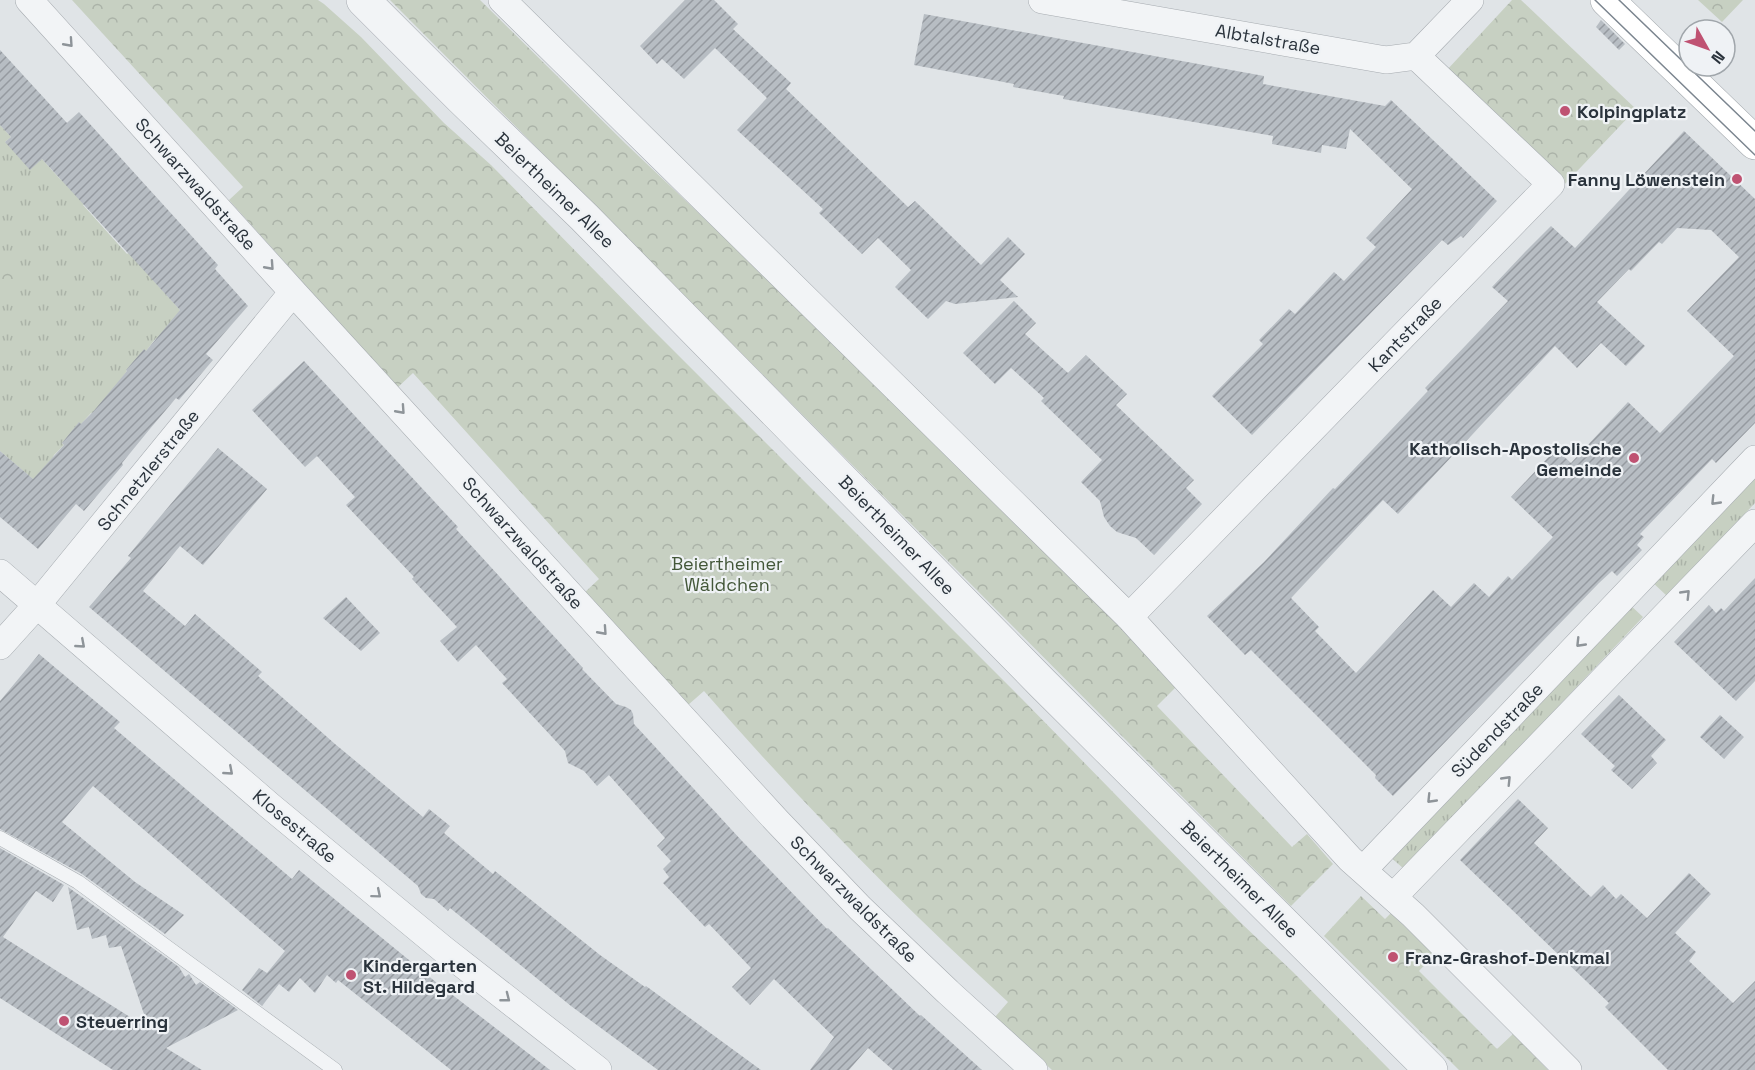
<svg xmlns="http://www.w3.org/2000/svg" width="1755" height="1070" font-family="'Space Grotesk',sans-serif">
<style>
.grass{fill:url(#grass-tufts)}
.park{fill:url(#park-crowns)}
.building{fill:url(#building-hatch);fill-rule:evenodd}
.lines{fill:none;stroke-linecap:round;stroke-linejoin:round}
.service-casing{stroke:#a6abb0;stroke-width:15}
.minor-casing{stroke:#a6abb0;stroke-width:28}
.tertiary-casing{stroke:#a6abb0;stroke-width:34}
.secondary-casing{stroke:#a6abb0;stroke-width:34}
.service{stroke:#f2f4f6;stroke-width:14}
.minor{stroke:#f2f4f6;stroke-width:27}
.tertiary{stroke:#f2f4f6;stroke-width:33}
.secondary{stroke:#fff;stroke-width:33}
.tram{stroke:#7b858f;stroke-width:1.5}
.oneway{stroke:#8e9499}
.poi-dot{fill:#bf5272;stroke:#eff2f5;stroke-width:2}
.labels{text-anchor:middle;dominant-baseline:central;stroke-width:4.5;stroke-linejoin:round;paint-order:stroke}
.street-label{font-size:18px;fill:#2a333c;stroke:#eff2f5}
.poi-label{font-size:18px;font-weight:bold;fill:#2a333c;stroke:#eff2f5;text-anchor:start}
.park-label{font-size:18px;fill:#435739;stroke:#eff2f5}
</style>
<defs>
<pattern id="grass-tufts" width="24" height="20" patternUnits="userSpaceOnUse" patternTransform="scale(1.5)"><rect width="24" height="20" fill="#c7d0c2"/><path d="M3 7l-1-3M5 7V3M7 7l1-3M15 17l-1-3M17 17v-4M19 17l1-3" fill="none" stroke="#abb3a8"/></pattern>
<pattern id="park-crowns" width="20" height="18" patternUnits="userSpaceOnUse" patternTransform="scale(1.5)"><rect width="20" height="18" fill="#c7d0c2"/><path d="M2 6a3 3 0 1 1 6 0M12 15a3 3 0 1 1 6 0" fill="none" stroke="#abb3a8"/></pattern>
<pattern id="building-hatch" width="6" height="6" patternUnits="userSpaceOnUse" patternTransform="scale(1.5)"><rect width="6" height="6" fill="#b7bdc3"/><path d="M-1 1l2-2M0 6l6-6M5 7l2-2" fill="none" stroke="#959aa0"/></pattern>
</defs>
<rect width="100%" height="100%" fill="#e0e4e7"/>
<path class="grass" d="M0 125 11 137 5 142 42 159 59 178 87 201 83 205 127 254 132 250 154 281 180 310 161 342 156 338 146 351 144 350 126 370 127 371 94 414 91 413 81 424 79 423 62 443 64 445 54 455 41 486 0 451Z
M1755 469V503L1667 596 1650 580Z
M1628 603 1643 617 1404 869 1387 854Z"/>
<path class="park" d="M72 0H318L324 4 361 37 444 123 491 165 653 330 1022 699 1241 923 1293 972 1390 1070H1052L995 1017 1008 1002C901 904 800 801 704 691L688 705 583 594 599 579 413 373 397 388 229 200 243 187Z
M390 0H480L626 144 910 414 1178 685 1157 706 1292 847 1307 834 1333 864 1291 906Z
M1512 0H1521L1636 109 1564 185 1446 71Z
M1698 0H1743L1722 22Z
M0 254 22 278 0 299Z
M1361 896 1385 919 1391 913 1434 955 1419 971 1497 1049 1513 1034 1548 1070H1459L1324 936Z"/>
<path class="building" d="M685 0H714L738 24 733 29 791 83 786 89 908 207 915 201 981 265 1008 237 1025 254 1000 280 1018 297 955 304 946 301 928 319 895 287 911 270 878 238 862 254 819 213 823 209 737 130 767 98 715 48 684 79 662 59 657 64 640 46Z
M924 14 1264 76 1263 84 1385 106 1391 100 1497 201 1463 238 1461 236 1448 245 1442 240 1252 435 1212 396 1263 344 1259 340 1289 309 1295 314 1334 272 1344 281 1376 247 1366 238 1412 189 1350 129 1346 149 1322 145 1321 153 1272 144 1273 136 1063 99 1064 96 1013 87 1014 84 914 65Z
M1601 20 1625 44 1619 50 1596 27Z
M0 50 67 123 79 112 218 265 215 269 248 306 206 354 213 360 179 400 176 398 149 430 122 463 123 465 84 511 76 504 38 549 0 517V451L33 479 64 445 62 443 79 422 81 424 92 413 127 371 126 370 144 349 146 351 180 310 42 159 30 170 5 142 11 137 0 125Z
M1684 131 1755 199V423L1716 463 1712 459 1640 534 1644 537 1637 545 1642 550 1617 576 1612 571 1599 583 1393 796 1375 778 1376 775 1251 650 1245 655 1207 616 1264 562 1333 488 1335 489 1428 391 1425 388 1508 301 1492 287 1525 252 1551 226 1575 248ZM1677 228 1711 230 1739 257 1687 311 1734 356 1660 433 1628 402 1571 463 1556 449 1511 497 1553 537 1512 580 1508 576 1489 597 1474 583 1451 607 1433 590 1356 673 1315 631 1319 627 1291 598 1383 500 1398 514 1555 346 1577 368 1601 343 1626 366 1645 346 1597 302 1629 269 1631 271 1659 242 1662 244Z
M1014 301 1036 323 1025 334 1068 373 1086 355 1127 394 1116 405 1194 480 1186 488 1202 504 1154 555 1136 538 1117 532 1110 526 1104 517 1100 501 1081 482 1102 460 1041 401 1044 398 1011 368 995 384 963 353Z
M304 361 458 527 456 529 583 668 582 669 616 704 626 707 631 710 633 714 634 724 742 841 827 929 828 928 920 1016 921 1015 982 1070H893L868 1048 849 1070H810L834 1037 774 979 750 1005 732 987 751 968 709 924 705 927 663 883 669 877 663 869 671 861 657 846 665 838 609 775 597 786 584 771 568 763 565 751 502 683 507 679 476 645 458 662 440 641 457 627 412 579 414 577 346 505 355 497 317 456 305 467 252 410Z
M218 448 267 489 203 565 180 546 143 591 185 626 195 614 262 672 258 676 335 744 423 817 429 809 450 826 444 833 493 874 495 871 600 955 645 987 646 986 761 1070H658L571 1006 450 908 448 911 434 899 426 898 421 894 418 886 89 607 131 558 128 556 154 524Z
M1755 578V681L1736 701 1674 642 1709 605 1716 613 1721 608 1724 611Z
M346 597 380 633 361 651 323 618Z
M39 654 120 722 114 728 292 879 299 870 437 983 550 1070H451L338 980 336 983 327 975 315 993 300 978 289 992 279 984 262 1006 242 990 259 968 267 973 285 951 93 786 62 822 135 882 184 915 165 934 82 874 0 829V701Z
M1619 695 1666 740 1651 756 1657 763 1632 789 1611 770 1615 766 1581 734Z
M1720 715 1744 737 1724 759 1700 737Z
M1518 799 1548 828 1534 843 1591 897 1603 885 1616 899 1621 894 1647 918 1689 873 1711 894 1675 933 1696 952 1689 961 1733 1003 1755 981V1070H1668L1605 1007 1609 1003 1460 860Z
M0 848 64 885 53 902 36 891 3 937 149 1029 121 946 109 948 106 935 92 939 89 927 77 930 68 887 179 967 185 977 189 974 196 985 200 982 238 1010 166 1048 202 1070H113L0 998Z"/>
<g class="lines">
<g class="service-casing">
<path id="service" d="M0 838 78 882 335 1070"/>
</g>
<g class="minor-casing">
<path id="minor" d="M29 0 293 292 776 820 860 908 948 992 1034 1070
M502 0 1129 617 1350 859 1413 915 1568 1070
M1042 0 1386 60 1416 56 1470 0
M0 573 270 806 443 949 598 1070
M1129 617 1551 184 1416 56
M0 646 36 606 293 292
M1363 870 1755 459
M1393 897 1755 523"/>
</g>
<g class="tertiary-casing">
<path id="tertiary" d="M363 0 461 98 584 217 1042 683 1431 1070"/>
</g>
<g class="secondary-casing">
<path id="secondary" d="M1607 0 1755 143"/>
</g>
<use href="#service" class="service"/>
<use href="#minor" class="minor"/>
<use href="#tertiary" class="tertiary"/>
<use href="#secondary" class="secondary"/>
<path class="tram" d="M1595 0 1755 155
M1619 0 1755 131"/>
</g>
<defs><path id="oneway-chevron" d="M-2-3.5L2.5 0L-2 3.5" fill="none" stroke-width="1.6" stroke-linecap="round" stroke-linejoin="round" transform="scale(1.5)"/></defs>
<g class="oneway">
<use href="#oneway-chevron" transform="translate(69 43) rotate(48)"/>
<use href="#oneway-chevron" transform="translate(270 266) rotate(48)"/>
<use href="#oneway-chevron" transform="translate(401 410) rotate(48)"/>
<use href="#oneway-chevron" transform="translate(1715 501) rotate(134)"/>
<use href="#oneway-chevron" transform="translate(1686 594) rotate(-46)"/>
<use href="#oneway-chevron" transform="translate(603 631) rotate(48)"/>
<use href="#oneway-chevron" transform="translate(1580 643) rotate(134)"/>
<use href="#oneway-chevron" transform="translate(81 644) rotate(41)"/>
<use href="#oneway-chevron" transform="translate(229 771) rotate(41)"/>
<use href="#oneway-chevron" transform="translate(1507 780) rotate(-46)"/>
<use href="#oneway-chevron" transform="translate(1431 799) rotate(134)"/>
<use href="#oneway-chevron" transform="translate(377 894) rotate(40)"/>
<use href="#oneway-chevron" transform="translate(506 998) rotate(38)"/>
</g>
<g class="poi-dot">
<circle cx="1565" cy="111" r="6"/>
<circle cx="1737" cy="179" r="6"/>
<circle cx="1634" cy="458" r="6"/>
<circle cx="1393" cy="957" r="6"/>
<circle cx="351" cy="975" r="6"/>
<circle cx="64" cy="1021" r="6"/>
</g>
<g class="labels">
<g class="street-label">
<text transform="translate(1268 39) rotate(10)">Albtalstraße</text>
<text transform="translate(196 184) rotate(48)">Schwarzwaldstraße</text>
<text transform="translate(555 190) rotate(44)">Beiertheimer Allee</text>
<text transform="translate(1405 334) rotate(-46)">Kantstraße</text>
<text transform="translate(148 470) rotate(-51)">Schnetzlerstraße</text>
<text transform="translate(897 535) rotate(46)">Beiertheimer Allee</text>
<text transform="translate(523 543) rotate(48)">Schwarzwaldstraße</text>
<text transform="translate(1497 730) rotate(-46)">Südendstraße</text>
<text transform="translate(295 826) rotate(40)">Klosestraße</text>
<text transform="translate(1240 879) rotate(45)">Beiertheimer Allee</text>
<text transform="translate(854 899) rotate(45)">Schwarzwaldstraße</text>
</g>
<g class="poi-label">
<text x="1577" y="111">Kolpingplatz</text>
<text x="1725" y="179" text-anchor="end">Fanny Löwenstein</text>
<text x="1622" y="448" text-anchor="end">Katholisch-Apostolische<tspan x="1622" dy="21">Gemeinde</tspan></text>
<text x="1405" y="957">Franz-Grashof-Denkmal</text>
<text x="363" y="965">Kindergarten<tspan x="363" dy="21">St. Hildegard</tspan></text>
<text x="76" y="1021">Steuerring</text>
</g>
<g class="park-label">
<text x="727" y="563">Beiertheimer<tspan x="727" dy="21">Wäldchen</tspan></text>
</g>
</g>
<g transform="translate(1707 48) rotate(130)"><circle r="28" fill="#eff2f5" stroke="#a0a6ab" stroke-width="1.5"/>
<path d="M0-4.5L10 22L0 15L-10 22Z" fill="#bf5272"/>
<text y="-9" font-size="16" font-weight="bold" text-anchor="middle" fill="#2a333c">N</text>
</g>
</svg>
